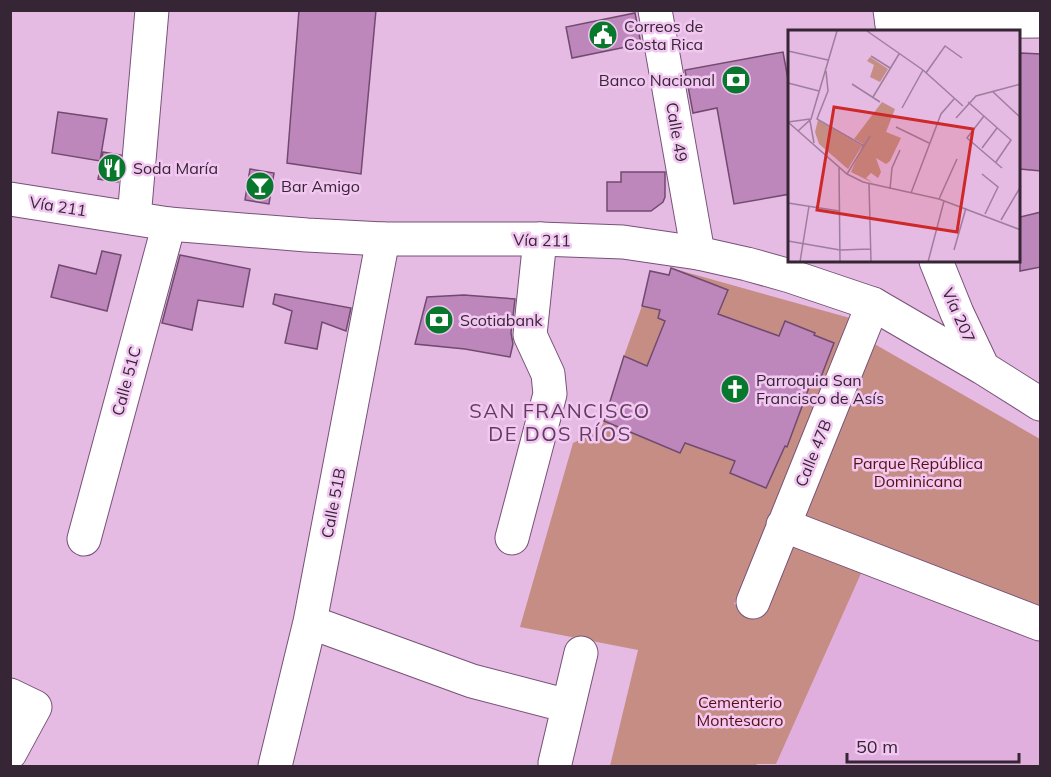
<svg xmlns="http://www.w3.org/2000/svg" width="1051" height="777" font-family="Mulish,sans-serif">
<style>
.built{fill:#e0afde}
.green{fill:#c68d85;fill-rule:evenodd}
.building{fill:#be87bc;stroke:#704b6f;stroke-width:1.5}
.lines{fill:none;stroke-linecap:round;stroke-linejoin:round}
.minor-casing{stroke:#775277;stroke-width:35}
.major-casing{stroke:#775277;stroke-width:35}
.minor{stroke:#fff;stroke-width:33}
.major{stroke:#fff;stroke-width:33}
.labels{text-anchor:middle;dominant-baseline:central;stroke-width:5;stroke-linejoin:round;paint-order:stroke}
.poi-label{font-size:16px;fill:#362535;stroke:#f2c7f1;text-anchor:start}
.street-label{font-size:16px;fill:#362535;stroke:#f2c7f1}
.park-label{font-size:16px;fill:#56100d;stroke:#f2c7f1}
.quarter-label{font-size:20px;letter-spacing:1.5px;fill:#603c5f;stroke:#f2c7f1}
.inset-road{fill:none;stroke:#9f7e9d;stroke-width:1.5}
.view{fill:#ce2829;fill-opacity:0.15;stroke:#ce2829;stroke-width:3}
.inset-edge{fill:none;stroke:#362535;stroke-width:3}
</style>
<rect width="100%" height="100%" fill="#e5bae3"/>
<path class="built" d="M863 569 1040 634V766H782L776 764Z"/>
<path class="green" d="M671 268 850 318 734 604 761 616 795 539 863 569 776 764H758L753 766H610L638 650 520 627 573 443 600 430 604 421 679 453 641 364 624 356 642 306 660 310 658 318 689 328 710 332 728 290ZM745 438 772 475 766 488 730 473Z
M871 342 1040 439V616L796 521Z"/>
<path class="building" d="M299 10H376L361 174 287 163Z
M635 13 641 44 572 58 566 27Z
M783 52 790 90V194L734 204 717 108 693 113 685 70Z
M1020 53 1041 54V171L1020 169Z
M58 112 107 119 100 161 52 153Z
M103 152 121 155 118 182 98 179Z
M250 169 274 173 269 204 245 200Z
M621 172H665V197L663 202 651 211H607V182H621Z
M1041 212V267L1020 271V217Z
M102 251 121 255 107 311 51 297 59 265 96 274Z
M180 255 250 269 243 307 198 300 192 330 162 323Z
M671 268 728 290 718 314 779 336 785 321 815 333 814 335 834 343 821 377 814 374 787 447 785 446 766 488 730 473 735 461 685 443 680 453 604 421 624 356 647 366 665 321 658 318 660 310 642 306 650 271 669 275Z
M275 294 351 308 346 331 322 322 317 349 285 343 292 311 273 304Z
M464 295 515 299 511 333 513 344 510 357 465 349 415 344 427 297Z"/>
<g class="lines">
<g class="minor-casing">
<path id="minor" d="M655 10 698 253
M892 23 1040 21
M134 218 152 10
M783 525 1040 624
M512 538 550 394 548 374 530 335 540 239
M84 539 169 224
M753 602 873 304
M310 622 472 681 568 706
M10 695 35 707 10 753
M555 763 581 653
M275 766 310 622 383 239"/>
</g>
<g class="major-casing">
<path id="major" d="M890 10 893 32
M10 199 169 224 307 235 383 239H540L623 242 698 253 747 264 790 276 873 304 983 368 1040 404
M936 261 957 313 983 368"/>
</g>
<use href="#minor" class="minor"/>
<use href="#major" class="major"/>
</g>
<defs>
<g id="civic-disc" transform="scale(1.5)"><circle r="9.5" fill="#07782c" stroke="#f2c7f1"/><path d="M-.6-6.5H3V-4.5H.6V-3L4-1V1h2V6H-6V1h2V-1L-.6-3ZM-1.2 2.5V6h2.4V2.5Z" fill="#fff"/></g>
<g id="bank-disc" transform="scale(1.5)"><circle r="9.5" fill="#07782c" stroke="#f2c7f1"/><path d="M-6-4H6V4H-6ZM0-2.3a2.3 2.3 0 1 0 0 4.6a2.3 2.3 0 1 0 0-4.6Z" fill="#fff"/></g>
<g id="restaurant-disc" transform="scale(1.5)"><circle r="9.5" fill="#07782c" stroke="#f2c7f1"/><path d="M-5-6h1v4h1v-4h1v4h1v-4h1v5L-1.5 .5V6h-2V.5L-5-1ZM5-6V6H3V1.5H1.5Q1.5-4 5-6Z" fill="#fff"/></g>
<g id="bar-disc" transform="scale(1.5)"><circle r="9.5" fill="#07782c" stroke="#f2c7f1"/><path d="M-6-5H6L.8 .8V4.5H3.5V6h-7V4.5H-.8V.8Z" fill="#fff"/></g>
<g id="church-disc" transform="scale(1.5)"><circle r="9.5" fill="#07782c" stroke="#f2c7f1"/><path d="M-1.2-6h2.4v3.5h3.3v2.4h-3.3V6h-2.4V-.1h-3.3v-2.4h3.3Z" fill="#fff"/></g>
</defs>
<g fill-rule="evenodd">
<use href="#civic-disc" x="603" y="35"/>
<use href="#bank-disc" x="736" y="80"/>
<use href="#restaurant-disc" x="112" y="168"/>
<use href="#bar-disc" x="260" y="186"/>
<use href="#bank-disc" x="439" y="320"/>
<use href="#church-disc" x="735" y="389"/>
</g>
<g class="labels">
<g class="poi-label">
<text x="624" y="26">Correos de<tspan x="624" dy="18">Costa Rica</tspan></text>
<text x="715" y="80" text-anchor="end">Banco Nacional</text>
<text x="133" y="168">Soda María</text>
<text x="281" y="186">Bar Amigo</text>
<text x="460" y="320">Scotiabank</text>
<text x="756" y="380">Parroquia San<tspan x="756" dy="18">Francisco de Asís</tspan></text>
</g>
<g class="street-label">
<text transform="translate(677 132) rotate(80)">Calle 49</text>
<text transform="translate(58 206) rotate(9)">Vía 211</text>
<text transform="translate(542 240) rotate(1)">Vía 211</text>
<text transform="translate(959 315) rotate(66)">Vía 207</text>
<text transform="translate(126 381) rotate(-75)">Calle 51C</text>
<text transform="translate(813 453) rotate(-68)">Calle 47B</text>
<text transform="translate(333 503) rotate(-79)">Calle 51B</text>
</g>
<g class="park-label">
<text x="918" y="463">Parque República<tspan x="918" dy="18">Dominicana</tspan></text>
<text x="740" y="702">Cementerio<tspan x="740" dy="18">Montesacro</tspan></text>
</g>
<g class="quarter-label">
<text x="560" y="410">SAN FRANCISCO<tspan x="560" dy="23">DE DOS RÍOS</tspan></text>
</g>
</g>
<g transform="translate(788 30)">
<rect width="232" height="232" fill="#e5bae3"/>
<path d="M82 27 100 39 92 52 82 47 86 35 79 31ZM94 72 107 79 98 102 113 108 102 131 98 134 88 128 93 142 90 148 83 143 78 148 85 153 63 142 75 114 66 109ZM30 90 74 116 60 139 31 114 27 102Z" fill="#c68d85"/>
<path class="inset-road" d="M79 1 135 40 175 76M0 21 40 30M83 26 102 38M38 41 40 61 29 89 76 116M138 43 157 16 174 28M0 53 31 61M64 54 92 72M204 61 233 88M85 67 111 24M180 72 223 110 208 132M114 78 135 40M196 86 179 108 214 138M168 88 188 66 233 54M22 91 26 113M0 92 59 144 75 152 151 169 233 200M0 92 22 89M108 97 141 113M10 101 23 89 49 1M194 118 209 98M51 137 52 232M59 144 82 106M194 144 210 157 197 184M81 154 83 232M102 159 104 138 112 120M123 163 153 84 166 69M151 169 169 129M0 173 51 181M213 190 233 156M0 211 52 220 83 219M166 220 178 178M12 232 21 176M140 232 156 171"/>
<path class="view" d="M46 77 185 99 169 202 29 180Z"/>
<rect width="232" height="232" class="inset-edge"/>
</g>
<rect width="1051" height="777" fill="none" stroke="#362535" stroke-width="24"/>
<path d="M847 753v9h172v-9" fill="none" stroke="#362535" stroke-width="3"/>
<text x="856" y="753" font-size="18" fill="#362535" stroke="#f2c7f1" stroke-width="4.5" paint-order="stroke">50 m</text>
</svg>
